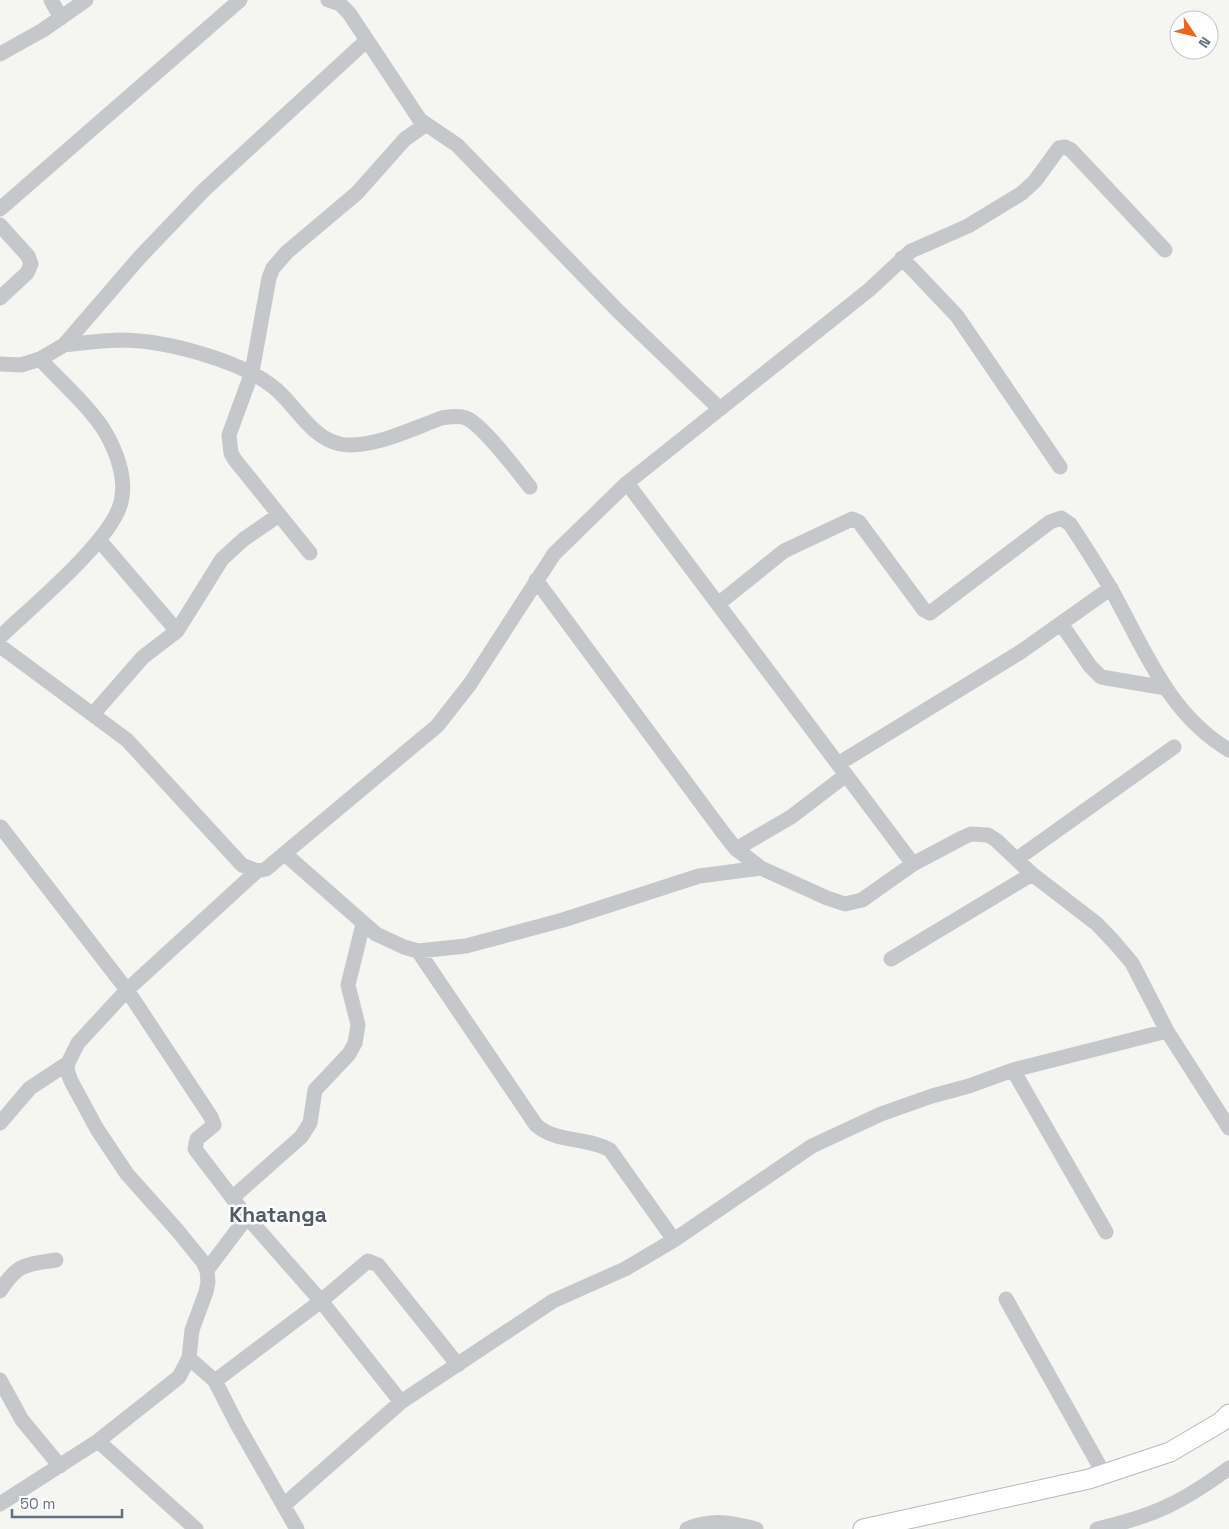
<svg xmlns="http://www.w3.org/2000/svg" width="1229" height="1529" font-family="'Space Grotesk',sans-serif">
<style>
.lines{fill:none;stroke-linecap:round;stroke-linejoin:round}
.major-casing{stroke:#b5b8bd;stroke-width:21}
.minor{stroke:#c5c7cb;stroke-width:15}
.major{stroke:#fff;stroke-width:19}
.labels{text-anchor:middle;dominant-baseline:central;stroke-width:5;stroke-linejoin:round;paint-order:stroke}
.district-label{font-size:21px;font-weight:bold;fill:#515b68;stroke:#fff}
</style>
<rect width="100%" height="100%" fill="#f5f5f1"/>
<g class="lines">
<g class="major-casing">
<path id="major" d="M863 1529 1089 1479 1170 1452 1221 1422 1229 1414"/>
</g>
<path class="minor" d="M51 0 61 18
M328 0 340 4 349 13 420 120 457 145 619 312 720 409
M0 54 43 30 86 0
M0 209 240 0
M0 225 28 256 31 264 27 273 0 298
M902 258 957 316 1060 467
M64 345C84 343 104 340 124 340 167 341 238 360 272 386 295 403 310 438 340 444 370 450 413 428 442 418 450 417 458 415 466 418 483 425 517 471 530 487
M0 364 21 365 40 359 64 345 139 258 204 190 366 41
M627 483 913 864
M100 541 177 631
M310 553 235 460 231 453 229 435 252 372 269 278 273 268 287 252 357 193 405 139 425 125
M536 580 724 834 736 849 761 868 827 898 845 904 862 900 913 864 962 838 971 834 988 835 996 840 1032 874 1097 924 1115 943 1132 963 1167 1031
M718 604 784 551 852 519 859 522 924 610 930 613 1050 522 1061 518 1070 524C1084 545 1098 567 1111 589 1144 648 1168 714 1229 750
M1062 625 1090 666 1101 677 1166 688
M0 637C30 608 112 541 121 502 127 478 116 450 104 430 87 404 61 382 40 359
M0 646 127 740 242 865 257 871 266 869 437 726 470 684 554 554 627 483 869 290 911 251 968 226 1022 193 1035 181 1059 148 1065 147 1071 150 1165 250
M94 713 143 657 177 631 222 559 244 539 279 515
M838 764 1019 653 1111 588
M1 827 127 990 211 1117 214 1125 197 1139 195 1149 247 1217
M736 849 791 817 846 775
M285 854 376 934 404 947 418 951 466 946 563 920 699 876 761 868
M1017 859 1174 747
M418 951 536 1125C556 1143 587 1137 610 1150L674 1240
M891 959 1032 874
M1013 1070 1106 1232
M0 1123 30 1088 68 1063
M232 1198 301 1137 310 1123 315 1090 349 1054 355 1043 358 1025 348 985 363 924
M207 1270 247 1217 321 1301 401 1402
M0 1291C18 1263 25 1265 56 1260
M1006 1299 1104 1474
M189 1358 215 1381 237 1424 297 1529
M0 1380 22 1420 60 1466
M215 1381 321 1301 368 1261 378 1265 458 1365
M98 1441 196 1529
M0 1504 98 1441 179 1377 189 1358 192 1330 206 1292 208 1282 207 1270 203 1262 177 1230 127 1174 97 1129 71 1081 67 1070 68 1063 78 1043 127 990 257 871
M284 1505 401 1402 553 1301 625 1269 674 1240 812 1146 881 1114 932 1096 969 1086 1013 1070 1167 1031 1229 1128
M687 1529C711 1519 731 1522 756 1529
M1097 1529C1154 1516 1183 1502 1229 1468"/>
<use href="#major" class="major"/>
</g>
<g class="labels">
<g class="district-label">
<text x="278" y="1214">Khatanga</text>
</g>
</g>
<g transform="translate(1194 35) rotate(125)"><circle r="24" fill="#ffffff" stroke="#c1c6ce"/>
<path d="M0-4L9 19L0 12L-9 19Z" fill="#e9671d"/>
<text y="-8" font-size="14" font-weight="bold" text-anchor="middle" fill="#637184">N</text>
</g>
<path d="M12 1509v8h110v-8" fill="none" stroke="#637184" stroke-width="2.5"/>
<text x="20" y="1509" font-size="15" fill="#637184" stroke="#ffffff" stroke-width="4" paint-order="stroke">50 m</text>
</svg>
